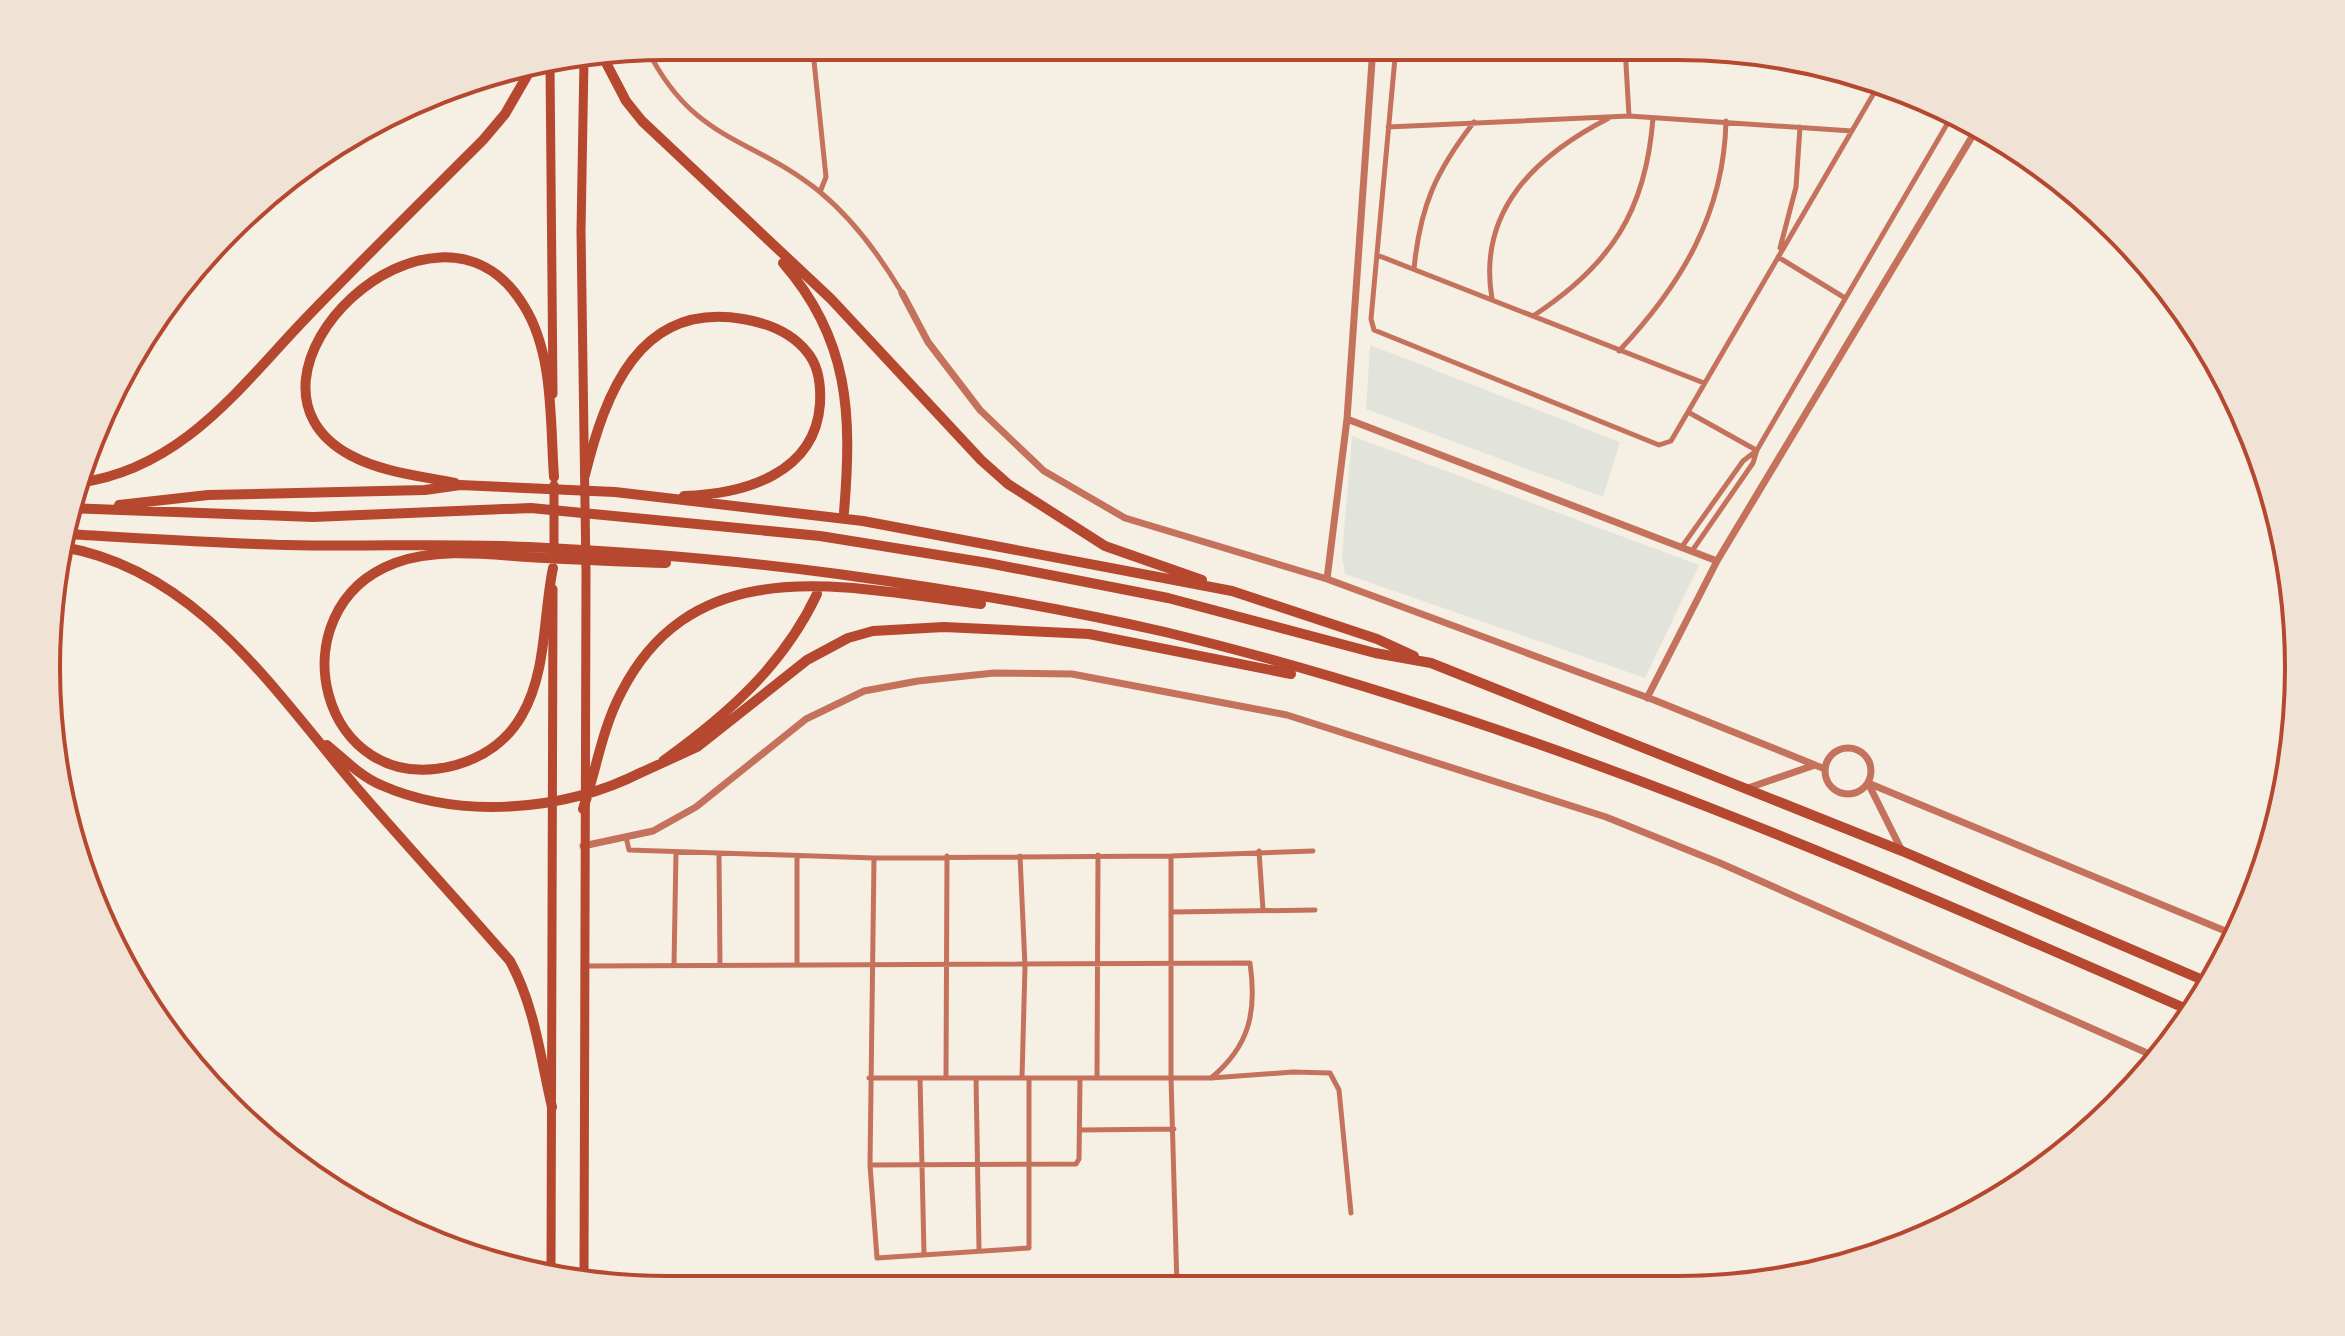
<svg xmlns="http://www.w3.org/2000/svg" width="2345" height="1336" font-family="'Asap Condensed',sans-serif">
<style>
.green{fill:#e2e4dc}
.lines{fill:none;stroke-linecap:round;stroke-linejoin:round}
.minor{stroke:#c5725c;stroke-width:5}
.tertiary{stroke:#c5725c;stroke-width:7}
.trunk{stroke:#b5482f;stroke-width:9}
.motorway{stroke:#b5482f;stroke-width:10}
.rim{fill:none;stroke:#b5482f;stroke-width:4}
</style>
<rect width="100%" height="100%" fill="#f6efe4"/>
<path class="green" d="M1370 345 1620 442 1603 497 1366 409Z
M1352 436 1699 565 1645 678 1345 574 1342 556Z"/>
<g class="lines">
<path class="minor" d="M802 46 814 61 826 177 820 192
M1396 47 1371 319 1374 330 1659 445 1671 441 1881 81
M1625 47 1629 116
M647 49C694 143 751 136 820 192 854 220 880 256 902 293
M1388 127 1629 116 1852 131
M1780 248 1796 187 1800 127
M1377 255 1704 383
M1778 257 1845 298
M1414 269C1420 206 1436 171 1474 122
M1492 299C1477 211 1535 156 1609 118
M1533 316C1611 265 1646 211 1653 118
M1619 351C1681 285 1724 214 1726 121
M1688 412 1756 450
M1681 548 1743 461 1756 451
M1692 551 1753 463 1757 450 1953 114
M626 837 629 850 874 858 1171 856 1313 851
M1259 851 1263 910
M719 855 720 965
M1020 856 1025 966 1022 1078
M1171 856V1078L1177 1287
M797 858V965
M874 858 870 1165 877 1258 1029 1248V1078
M1172 912 1315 910
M674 965 676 852
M584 966 1250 963C1257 1011 1250 1046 1211 1078
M869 1078H1211L1293 1072 1330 1073 1339 1090 1351 1213
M920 1078 924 1253
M946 1078 947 856
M976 1078 979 1249
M1097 1078 1098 855
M1080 1130 1174 1129
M870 1165 1076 1164 1079 1159 1080 1078"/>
<path class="tertiary" d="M902 293 928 342 980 410 1044 471 1125 518 1327 579 1654 700 1825 769
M1347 419 1717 561
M1327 579 1347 419 1373 47
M1647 698 1717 561 1979 125
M1825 771a23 23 0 1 1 46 0a23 23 0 1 1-46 0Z
M1868 783 2235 935
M1868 783 1902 851
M1748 788 1815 765
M583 846 653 831 696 807 806 719 864 691 918 681 994 673 1072 674 1287 715 1606 817 1720 863 2156 1057"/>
<path class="trunk" d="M550 65 553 394
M554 554V485
M551 1273 553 589
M584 1280 586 573 581 231 584 60"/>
<path class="motorway" d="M603 57 626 101 642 121 831 299 981 460 1008 484 1105 546 1202 580
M783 263C850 340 852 415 844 512
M585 475C605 394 639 301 743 319 767 323 792 333 807 352 819 366 821 386 820 404 815 474 744 494 684 496
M78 483C182 469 239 388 306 318 364 258 424 199 483 140L505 114 531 69
M455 483C420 476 381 472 350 455 210 379 437 161 524 306 554 354 550 422 554 477
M119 505 208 495 425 490 460 485 615 492 863 521 1232 591 1377 639 1414 656
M67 508 313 517 531 508 820 536 988 563 1168 598 1375 653 1431 663 1902 851 2212 984
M65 534C138 538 212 543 286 545 367 547 448 543 529 547 632 552 736 560 838 574 947 589 1057 607 1165 632 1520 717 1858 865 2191 1011
M63 547C198 570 274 691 357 788 407 846 459 902 510 961 535 1007 540 1056 552 1107
M553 568C543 616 547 672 522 715 508 740 484 757 456 765 320 802 273 609 395 563 441 546 498 556 545 558 585 560 626 562 666 563
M327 745C344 759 361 777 381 785 460 820 566 811 642 772
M663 761C727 715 783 666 817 594
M638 774 697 747 807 660 848 638 873 631 944 627 1089 634 1291 674
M583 809C596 771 602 729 621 693 695 547 849 588 981 604"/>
</g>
<path d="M0 0H2345V1336H0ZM668 60H1677A608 608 0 0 1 2285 668V668A608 608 0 0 1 1677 1276H668A608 608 0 0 1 60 668V668A608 608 0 0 1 668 60Z" fill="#f1e2d6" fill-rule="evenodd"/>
<path class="rim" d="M668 60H1677A608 608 0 0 1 2285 668V668A608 608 0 0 1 1677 1276H668A608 608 0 0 1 60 668V668A608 608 0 0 1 668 60Z"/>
</svg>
